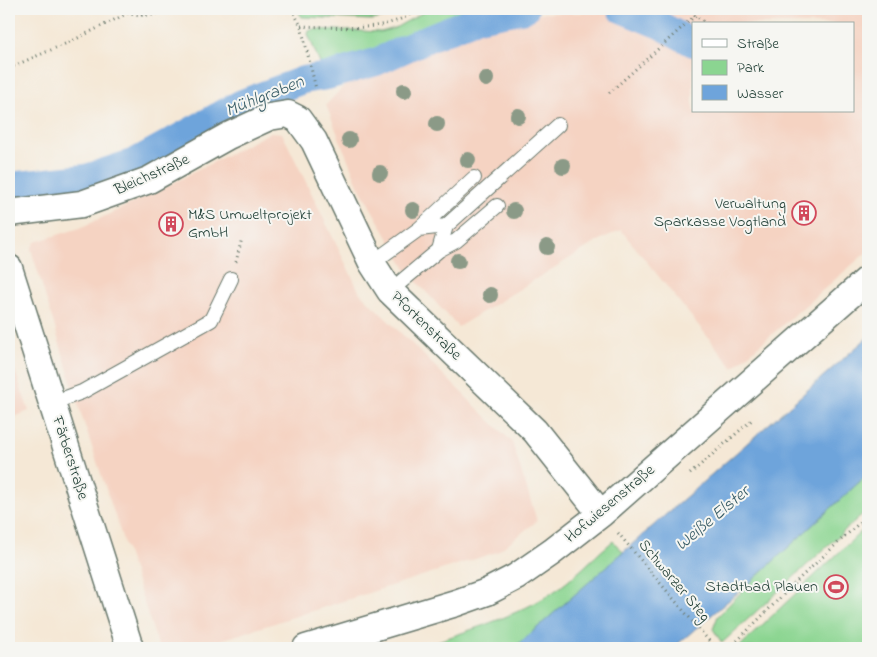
<svg xmlns="http://www.w3.org/2000/svg" width="877" height="657" font-family="'Indie Flower',sans-serif">
<style>
.built{fill:#f5d3c2;fill-rule:evenodd}
.green{fill:#8bd591;stroke:#558962}
.water{fill:#6ea4db;stroke:#467088}
.lines{fill:none;stroke-linecap:round;stroke-linejoin:round}
.canal{stroke:#6ea4db;stroke-width:28}
.lane-casing{stroke:#6a796d;stroke-width:16}
.street-casing{stroke:#6a796d;stroke-width:29}
.path{stroke:#6a796d;stroke-width:3;stroke-dasharray:1 4;stroke-linecap:butt}
.lane{stroke:#fff;stroke-width:14}
.street{stroke:#fff;stroke-width:26}
.tree{fill:#8b9a87}
.labels{text-anchor:middle;dominant-baseline:central;stroke-width:4;stroke-linejoin:round;paint-order:stroke}
.street-label{font-size:16px;fill:#1f3d34;stroke:#f6f6f2}
.poi-label{font-size:16px;fill:#1f3d34;stroke:#f6f6f2;text-anchor:end}
.water-label{font-size:18px;font-style:italic;fill:#375c66;stroke:#f6f6f2}
</style>
<rect width="100%" height="100%" fill="#f6f6f2"/>
<filter id="ink" filterUnits="userSpaceOnUse"><feTurbulence type="fractalNoise" baseFrequency=".02" numOctaves="2"/><feDisplacementMap in="SourceGraphic" scale="10" xChannelSelector="R" yChannelSelector="G"/><feConvolveMatrix kernelMatrix="1 2 1 2 8 2 1 2 1" color-interpolation-filters="sRGB"/></filter>
<filter id="wash" filterUnits="userSpaceOnUse"><feTurbulence type="fractalNoise" baseFrequency=".0096" numOctaves="4" result="noise"/><feDisplacementMap in="SourceGraphic" scale="20" xChannelSelector="R" yChannelSelector="G"/><feGaussianBlur stdDeviation="1.12" result="paint"/><feColorMatrix in="noise" values="0 0 0 0 0 0 0 0 0 0 0 0 0 0 0 0 0 1.4 0 .05"/><feComposite in="paint" operator="in"/></filter>
<g filter="url(#wash)">
<rect width="100%" height="100%" fill="#f5e8d6"/>
<path class="built" d="M644 9H858L868 17V251L733 368 621 230 601 239 458 327 407 271 359 187 326 105 354 75 384 69 458 34 537 13H611L660 34 674 21ZM693 24H853V111H693Z
M271 132 282 133 360 293 512 442 537 521 497 552 196 648H159L83 420 31 249 35 242 80 228 160 190Z
M9 354 29 411 9 419Z"/>
<path class="green" d="M296 9H404L391 16 373 20 302 17Z
M429 9H488L448 21 367 58 323 71 308 34 309 31 314 29 381 32 395 28Z
M868 474V509L722 643 713 629 718 616 755 578Z
M868 525V648H738Z
M613 541 624 553 514 648H429L427 645C474 628 527 614 567 582 583 569 597 554 613 541Z"/>
<path class="water" d="M868 337V474L755 578 673 648H514Z"/>
<g class="lines">
<path class="canal" d="M621 9 660 25 693 43
M9 186 86 178 135 162 242 103 303 80 327 76 376 62 431 37 478 18 525 9"/>
</g>
</g>
<g filter="url(#ink)">
<g class="lines">
<g class="lane-casing">
<path id="lane" d="M419 229 474 178
M439 250 456 241 497 206
M372 263 419 229 446 226
M390 291 439 250 446 226 558 125
M52 403 82 392 211 320 231 279"/>
</g>
<g class="street-casing">
<path id="street" d="M9 213 82 204 149 180 228 136 269 117 288 114 298 119 314 141 372 263 390 291 535 431 601 514
M9 268 130 648
M306 648 456 603 487 592 516 577 552 552 601 514 868 279"/>
</g>
<path class="path" d="M292 9 301 26 316 89
M686 9 707 24
M864 9 868 13
M141 15 166 9
M301 26C339 27 386 34 418 9
M9 68 74 40 128 13C146 19 166 12 184 9
M609 93 696 15
M236 262 242 238
M690 474 753 419
M618 533 715 648
M730 648 802 576 868 515"/>
<use href="#lane" class="lane"/>
<use href="#street" class="street"/>
</g>
<g class="tree">
<circle cx="486" cy="79" r="8"/>
<circle cx="404" cy="91" r="8"/>
<circle cx="518" cy="116" r="8"/>
<circle cx="437" cy="124" r="8"/>
<circle cx="349" cy="140" r="8"/>
<circle cx="468" cy="160" r="8"/>
<circle cx="563" cy="166" r="8"/>
<circle cx="380" cy="173" r="8"/>
<circle cx="413" cy="210" r="8"/>
<circle cx="514" cy="211" r="8"/>
<circle cx="547" cy="247" r="8"/>
<circle cx="458" cy="261" r="8"/>
<circle cx="490" cy="295" r="8"/>
</g>
</g>
<defs>
<g id="building-ring" transform="scale(1.25)"><circle r="9.5" fill="#f6f6f2" stroke="#d1495b" stroke-width="1.5"/><path d="M-4-6H4V6H1V3H-1V6H-4ZM-2.5-4.3h1.7v1.8h-1.7ZM.8-4.3h1.7v1.8H.8ZM-2.5-1h1.7V.8h-1.7ZM.8-1h1.7V.8H.8Z" fill="#d1495b"/></g>
<g id="stadium-ring" transform="scale(1.25)"><circle r="9.5" fill="#f6f6f2" stroke="#d1495b" stroke-width="1.5"/><path d="M0-5a6.5 5 0 1 0 0 10a6.5 5 0 1 0 0-10ZM-3.5-1.8h7v3.6h-7Z" fill="#d1495b"/></g>
</defs>
<g fill-rule="evenodd">
<use href="#building-ring" x="804" y="213"/>
<use href="#building-ring" x="171" y="224"/>
<use href="#stadium-ring" x="836" y="587"/>
</g>
<g class="labels">
<g class="street-label">
<text transform="translate(152 175) rotate(-24)">Bleichstraße</text>
<text transform="translate(426 326) rotate(44)">Pfortenstraße</text>
<text transform="translate(70 458) rotate(72)">Färberstraße</text>
<text transform="translate(610 504) rotate(-40)">Hofwiesenstraße</text>
<text transform="translate(674 581) rotate(50)">Schwarzer Steg</text>
</g>
<g class="poi-label">
<text x="786" y="204">Verwaltung<tspan x="786" dy="18">Sparkasse Vogtland</tspan></text>
<text x="188" y="215" text-anchor="start">M&amp;S Umweltprojekt<tspan x="188" dy="18">GmbH</tspan></text>
<text x="818" y="587">Stadtbad Plauen</text>
</g>
<g class="water-label">
<text transform="translate(265 97) rotate(-22)">Mühlgraben</text>
<text transform="translate(713 519) rotate(-40)">Weiße Elster</text>
</g>
</g>
<rect width="877" height="657" fill="none" stroke="#f6f6f2" stroke-width="30"/>
<rect x="692" y="22" width="162" height="90" fill="#f6f6f2" stroke="#a0aca6"/>
<rect x="702" y="39" width="25" height="8" fill="#ffffff" stroke="#a0aca6"/>
<text x="737" y="48" font-size="15" fill="#1f3d34">Straße</text>
<rect x="702" y="60" width="25" height="15" fill="#8bd591" stroke="#a0aca6"/>
<text x="737" y="72" font-size="15" fill="#1f3d34">Park</text>
<rect x="702" y="85" width="25" height="15" fill="#6ea4db" stroke="#a0aca6"/>
<text x="737" y="98" font-size="15" fill="#1f3d34">Wasser</text>
</svg>
